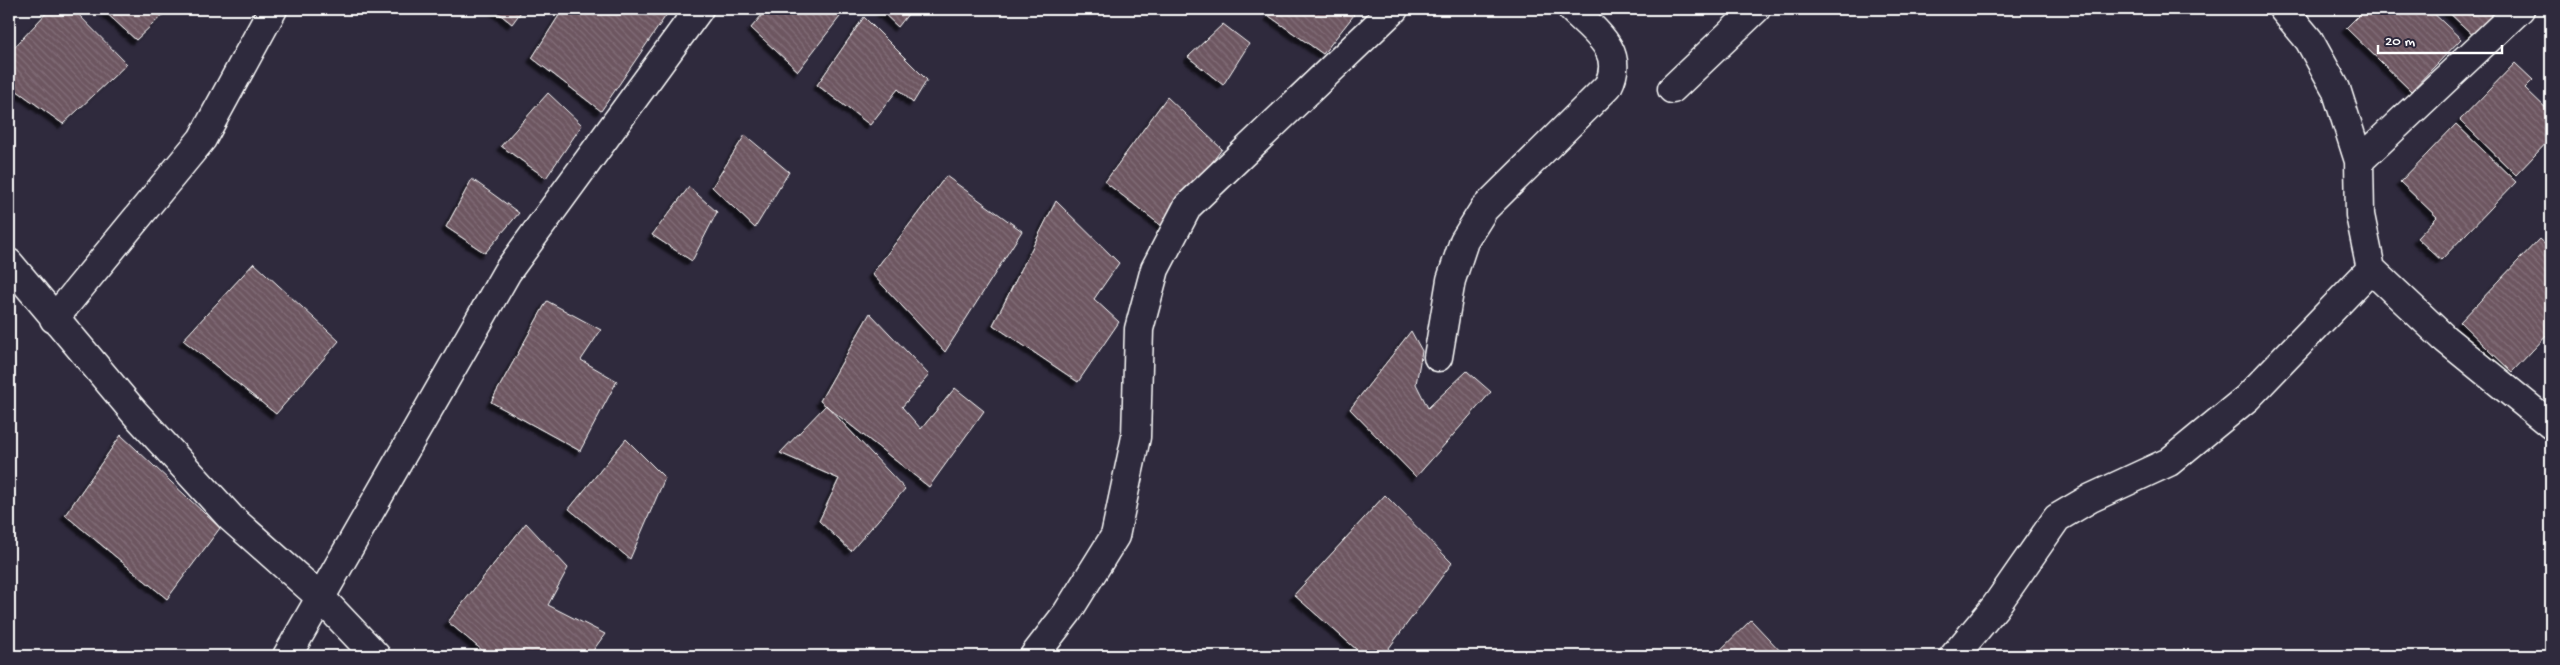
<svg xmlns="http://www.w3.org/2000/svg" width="2560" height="665" font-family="'Gochi Hand',sans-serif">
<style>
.building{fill:url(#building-back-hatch);stroke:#fff;filter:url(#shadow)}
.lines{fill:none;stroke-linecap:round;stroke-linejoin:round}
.minor-casing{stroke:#fff;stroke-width:31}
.minor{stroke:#2f2a3d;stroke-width:28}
</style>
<defs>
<pattern id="building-back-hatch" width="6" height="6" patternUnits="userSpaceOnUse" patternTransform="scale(1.25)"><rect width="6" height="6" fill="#6d5661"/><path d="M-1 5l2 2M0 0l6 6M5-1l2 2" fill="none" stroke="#836f79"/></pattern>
<filter id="shadow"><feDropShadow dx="-4.5" dy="4.5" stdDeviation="1" flood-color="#0009"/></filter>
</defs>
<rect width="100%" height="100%" fill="#2f2a3d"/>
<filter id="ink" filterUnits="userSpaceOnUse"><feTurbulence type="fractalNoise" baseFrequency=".02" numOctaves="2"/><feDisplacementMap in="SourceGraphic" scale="10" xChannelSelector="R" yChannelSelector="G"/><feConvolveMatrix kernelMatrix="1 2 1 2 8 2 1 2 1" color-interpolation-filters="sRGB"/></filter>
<g filter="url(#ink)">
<path class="building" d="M50 9H73L127 64 63 124 9 85V53Z
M102 9H169L136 40Z
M493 9H523L512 24Z
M563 9H660L667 14 601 111 532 58Z
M767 9H846L798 71 751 28Z
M879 9H912L898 27Z
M1274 9H1348L1354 15 1323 54 1269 16Z
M2365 9H2429L2461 39 2411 91 2346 28Z
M2445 9H2507L2477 39Z
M864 17 927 80 913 103 898 89 870 125 817 85Z
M1223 24 1249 44 1223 85 1188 57Z
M2515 63 2533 80 2525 88 2551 113V138L2516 175 2460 120Z
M548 93 582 125 546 178 501 146Z
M1167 97 1222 149 1163 227 1105 182Z
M2456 124 2516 182 2441 260 2417 238 2437 217 2400 182Z
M745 135 789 172 755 228 712 187Z
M946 176 1022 231 945 352 872 274Z
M472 179 519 213 485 253 446 227Z
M689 187 717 212 692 261 652 235Z
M1056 201 1119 263 1094 299 1119 322 1078 382 993 325Z
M2539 239 2551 250V331L2512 372 2460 322Z
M254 263 339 341 276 414 183 340Z
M547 301 601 330 581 360 617 381 580 451 491 402Z
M870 313 929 375 902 407 921 429 955 388 984 411 929 487 820 401Z
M1411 331 1422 351 1416 384 1428 408 1467 371 1491 392 1416 477 1350 409Z
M826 405 905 489 851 551 819 521 839 479 780 453Z
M121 435 220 528 167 599 65 515Z
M626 439 665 478 630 559 569 509Z
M1385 495 1452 563 1383 656H1364L1294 595Z
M526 523 568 568 548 605 605 634 589 656H489L448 622Z
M1751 620 1785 656H1714Z"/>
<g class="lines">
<g class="minor-casing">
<path id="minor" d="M2283 9 2309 40 2336 89 2359 161 2360 215 2371 269 2444 338 2551 425
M1672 89 1756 9
M2359 161 2520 9
M9 263 134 412 231 518 321 598 376 656
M54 319 202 139 273 9
M1438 357 1451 280 1464 241 1484 209 1608 86C1626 51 1594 31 1572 9
M287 656 507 272 699 9
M1034 656 1067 613 1115 536 1136 437 1139 329 1155 269 1188 206 1394 9
M1954 656 1995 607 2057 518 2091 498 2169 462 2247 398 2371 269"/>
</g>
<use href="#minor" class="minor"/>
</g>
</g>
<rect width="2560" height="665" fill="none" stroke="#2f2a3d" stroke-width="30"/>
<rect x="15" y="15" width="2530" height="635" fill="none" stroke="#fff" stroke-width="2" filter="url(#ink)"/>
<path d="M2378 45v8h124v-8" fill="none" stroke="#ffffff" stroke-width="2.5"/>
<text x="2385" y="45" font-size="15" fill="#ffffff" stroke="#2f2a3d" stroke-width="4" paint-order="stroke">20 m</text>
</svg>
